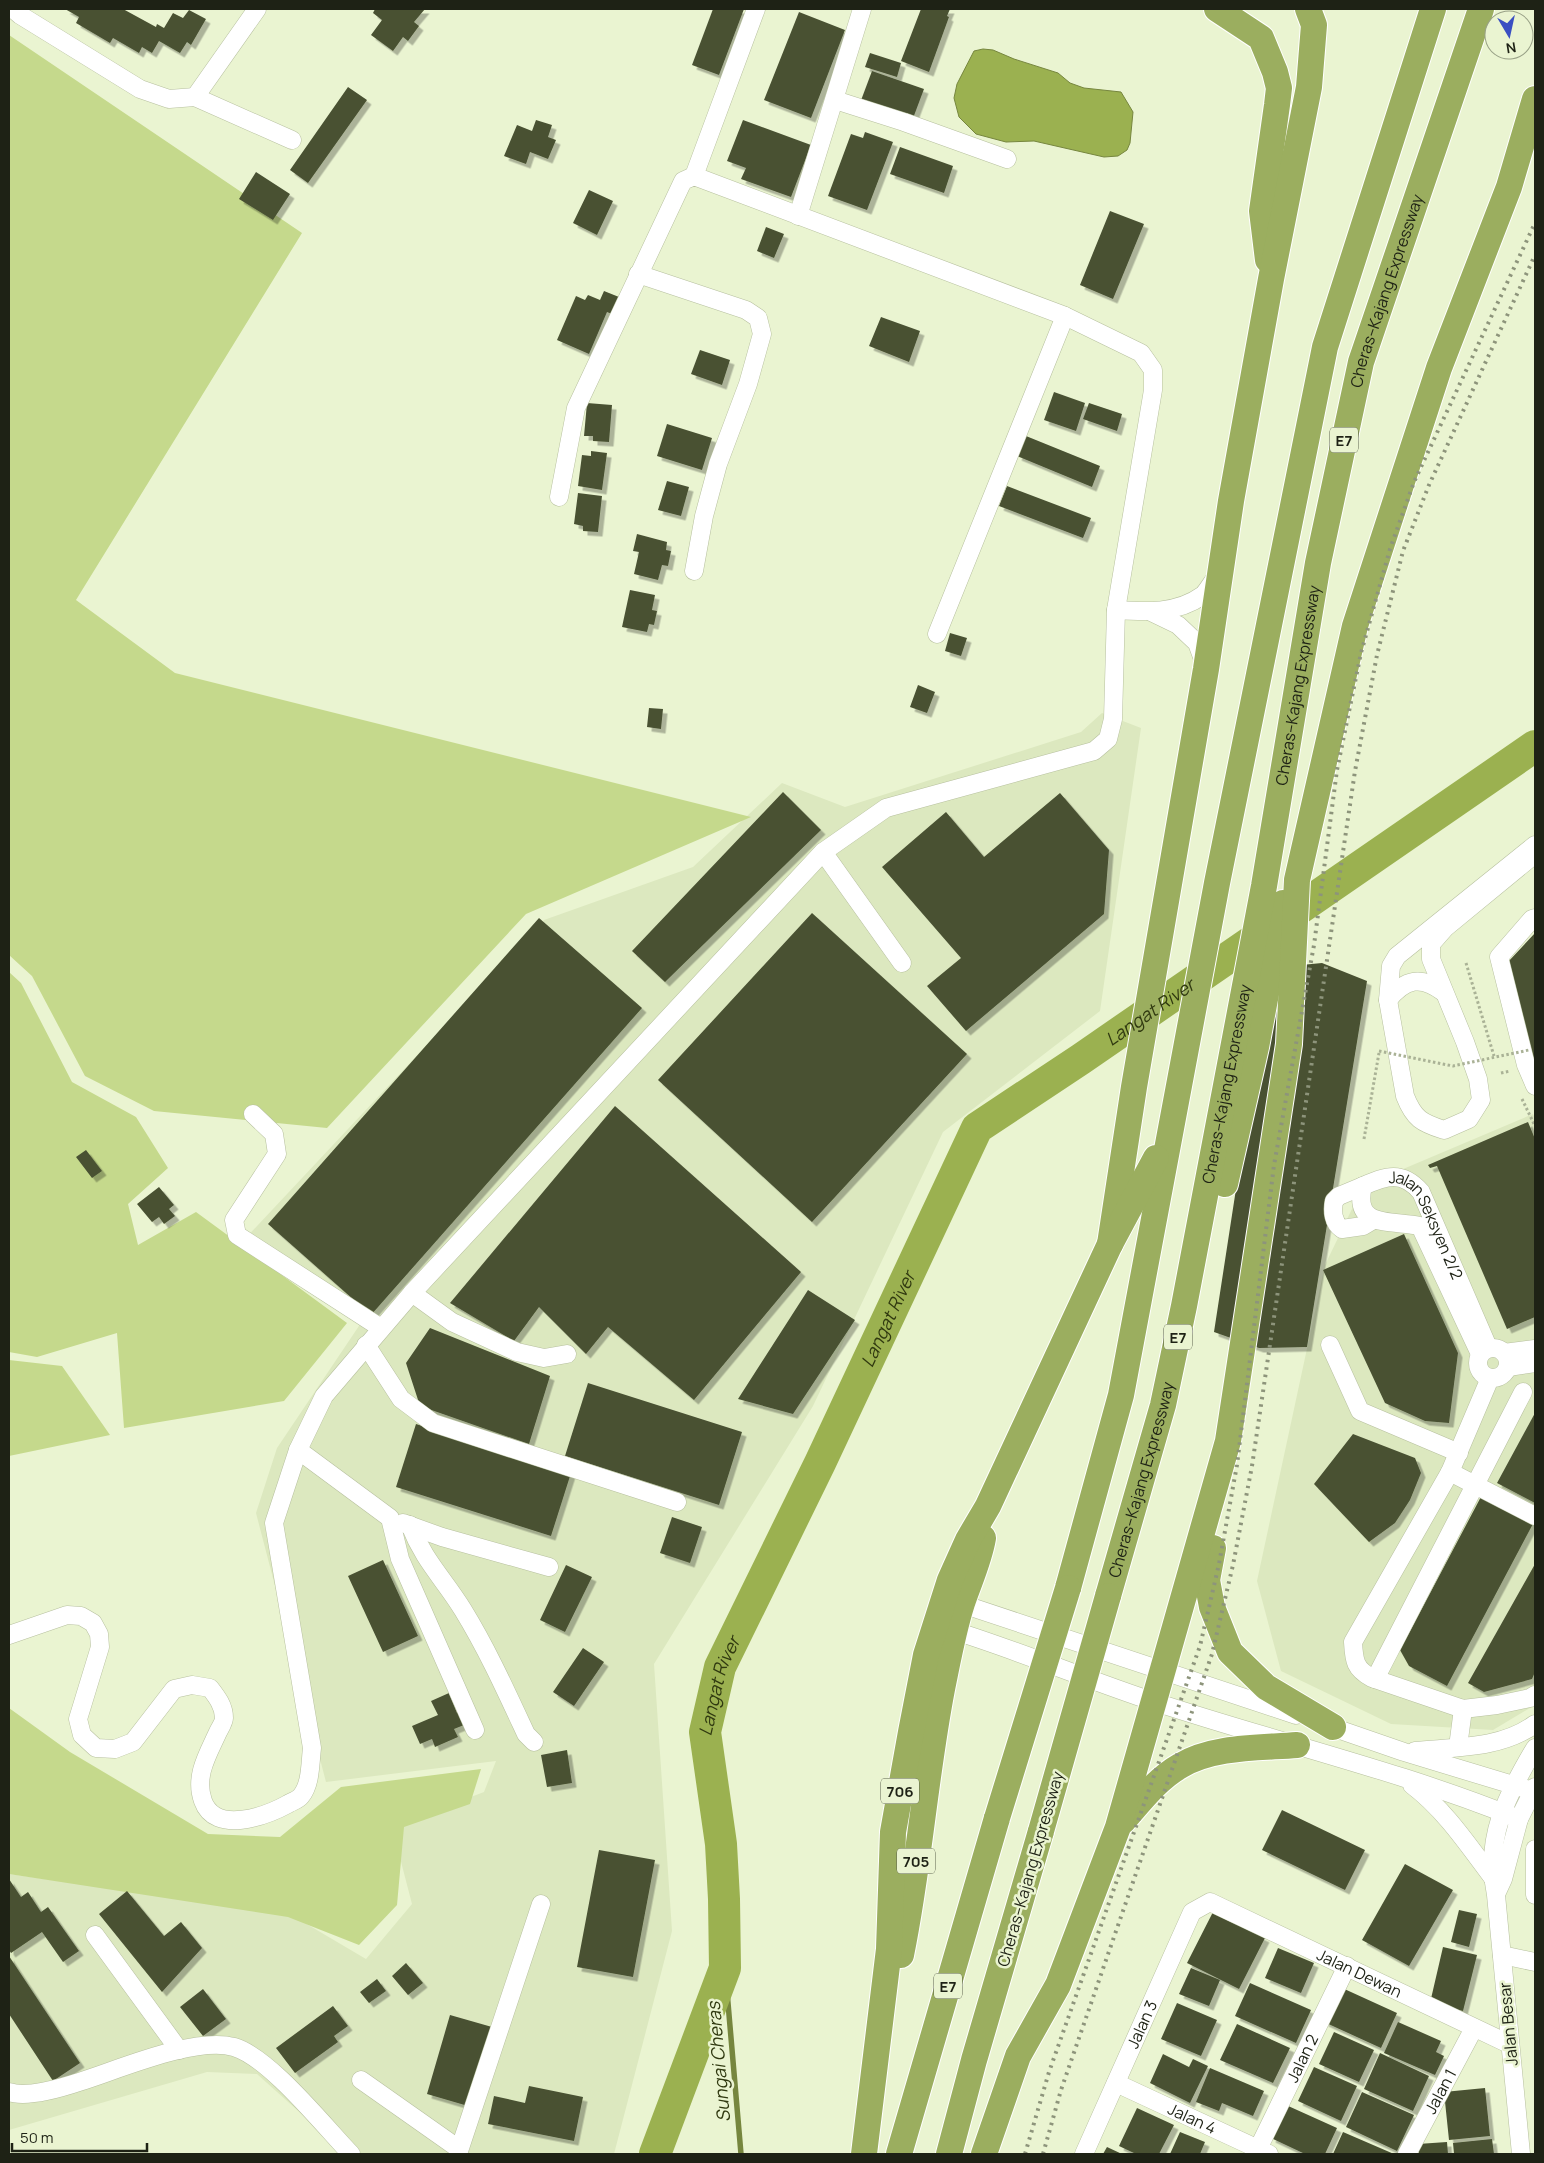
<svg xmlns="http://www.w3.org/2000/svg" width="1544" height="2163" font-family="Manrope,sans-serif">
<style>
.built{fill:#dce8bf}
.green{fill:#c5d98c}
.water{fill:#9bb150;stroke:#76863e}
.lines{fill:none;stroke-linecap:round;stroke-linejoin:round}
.stream{stroke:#76863e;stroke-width:5.5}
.river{stroke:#9bb150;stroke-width:32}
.building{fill:#495133;filter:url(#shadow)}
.minor-casing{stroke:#b7c09f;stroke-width:19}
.highway-casing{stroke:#fff;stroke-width:28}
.path{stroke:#aab296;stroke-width:3;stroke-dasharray:2.5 2.5;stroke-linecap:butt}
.minor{stroke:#fff;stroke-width:18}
.highway{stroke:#9bae5f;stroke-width:26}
.rail{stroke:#8d947b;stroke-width:4;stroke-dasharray:2.5 5;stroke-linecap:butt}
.highway-bridge-casing{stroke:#fff;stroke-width:28;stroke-linecap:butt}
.path-bridge{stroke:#aab296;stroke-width:3;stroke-dasharray:2.5 2.5;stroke-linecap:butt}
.highway-bridge{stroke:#9bae5f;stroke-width:26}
.labels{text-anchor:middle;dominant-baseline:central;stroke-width:5;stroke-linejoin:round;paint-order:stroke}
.shield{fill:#eaf4d1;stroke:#5b614d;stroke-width:1}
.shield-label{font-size:15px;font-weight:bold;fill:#1e2215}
.street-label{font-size:16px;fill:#1e2215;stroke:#eaf4d1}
.water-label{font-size:18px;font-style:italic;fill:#303910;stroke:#eaf4d1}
</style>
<defs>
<filter id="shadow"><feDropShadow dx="4.5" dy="4.5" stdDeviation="0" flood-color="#0004"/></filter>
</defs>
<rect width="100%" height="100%" fill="#eaf4d1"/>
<path class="built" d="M1102 713 1141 728 1100 1011 943 1132 813 1406 654 1664 672 1931 614 2154H346L257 2074 207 2072 9 2130V1874L288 1913 366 1959 412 1904 392 1827 484 1792 496 1761 326 1782 256 1513 277 1448 367 1314 241 1243 544 920 693 867 782 783 845 807 1081 732Z
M1533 1114 1535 1118V1705L1493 1730 1391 1724 1281 1671 1257 1581 1325 1265 1363 1186Z"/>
<path class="green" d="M9 35 302 233 76 600 175 673 751 817 526 914 327 1128 154 1111 85 1076 32 976 9 955Z
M9 972 21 983 72 1082 136 1117 168 1168 128 1204 138 1245 196 1212 347 1323 284 1401 124 1428 117 1333 37 1357 9 1352Z
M9 1360 62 1366 110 1435 9 1456Z
M9 1708 70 1752 208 1834 280 1837 341 1787 481 1769 470 1804 404 1827 397 1905 359 1945 288 1917 9 1874Z"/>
<path class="water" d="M983 49 993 50 1014 59 1058 73 1070 83 1084 88 1121 92 1133 112 1130 143 1127 150 1118 156 1104 157 1034 141 1006 142 976 134 959 117 954 98 957 84 974 51Z"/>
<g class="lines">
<path class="stream" d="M725 1968 741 2154"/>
<path class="river" id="s1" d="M655 2154 725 1968 724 1899 721 1844 705 1732 720 1667 820 1463 977 1128 1081 1059 1535 746"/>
</g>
<path class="building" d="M65 9H123L156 27 157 24 164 28 173 13 183 18 189 10 206 19 191 45 187 42 180 53 159 41 152 53 142 47 139 53 113 38 110 43 76 23 79 17Z
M375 9H425L414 22 419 26 408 41 403 37 393 51 371 35 382 20 373 13Z
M713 9H744L719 75 692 65Z
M921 9H950L947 16 949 17 929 72 901 61Z
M799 12 845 30 811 118 764 100Z
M870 53 901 63 897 77 865 67Z
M872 71 924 89 912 121 860 103Z
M348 87 367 100 308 183 290 170Z
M536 120 552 125 548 137 556 140 548 159 530 152 526 164 504 156 517 125 532 131Z
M743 120 811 145 791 197 741 179 746 168 727 161Z
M865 132 893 142 867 210 828 196 851 134 863 138Z
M900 147 953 166 944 193 890 174Z
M256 172 290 194 273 220 239 199Z
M589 190 613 201 597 235 573 223Z
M1110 211 1144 224 1113 299 1080 285Z
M766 227 784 234 774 258 757 251Z
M604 291 619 297 612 314 607 312 589 354 557 340 576 296 585 300 588 295 600 300Z
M881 317 920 331 909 362 869 346Z
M700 350 730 360 722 385 691 374Z
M1054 392 1085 403 1076 431 1044 420Z
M587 403 612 405 609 442 593 441V436H584Z
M1089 403 1122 414 1117 431 1083 419Z
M667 424 712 438 702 470 657 456Z
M1026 436 1100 466 1092 487 1017 456Z
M591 451 607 453 602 490 578 486 582 455 591 456Z
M667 481 689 487 681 516 658 510Z
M1007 486 1091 518 1083 538 999 506Z
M578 493 602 496 598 532 583 531V526L574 524Z
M637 534 667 542 666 550 671 551 668 566 662 565 658 580 634 574 639 552 633 551Z
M630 590 655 595 652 610 657 611 654 625 649 624 647 632 622 627Z
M950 633 967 638 961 656 945 651Z
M918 685 935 692 927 713 910 707Z
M649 708 663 709 661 729 647 727Z
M783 792 821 830 665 982 632 951Z
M1060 793 1109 850 1104 914 966 1031 927 986 961 958 882 867 946 812 984 857Z
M812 913 967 1054 812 1222 658 1080Z
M539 918 642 1008 371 1315 268 1224Z
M1535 933V1063L1529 1050 1507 963Z
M1322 963 1367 981 1307 1347 1259 1348 1214 1332 1270 968Z
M615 1106 801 1272 694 1400 608 1327 586 1354 539 1307 514 1341 450 1303Z
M1528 1122 1535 1139V1317L1507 1329 1437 1166 1430 1168 1428 1165Z
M86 1150 102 1171 92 1178 76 1157Z
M159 1187 174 1205 169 1209 175 1216 164 1224 159 1217 152 1222 137 1204Z
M1404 1234 1458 1353 1449 1423 1425 1421 1385 1403 1323 1270Z
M808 1290 855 1320 793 1414 738 1399Z
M430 1328 550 1376 529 1444 420 1406 406 1363Z
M588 1383 742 1432 719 1505 565 1456Z
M1535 1413V1503L1497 1483Z
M416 1424 571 1473 551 1536 396 1487Z
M1353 1434 1415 1458 1421 1473 1410 1500 1395 1523 1369 1542 1314 1484Z
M1483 1493 1535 1520 1447 1686 1409 1666 1400 1650Z
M672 1517 702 1527 690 1563 660 1553Z
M383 1560 418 1636 383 1652 348 1576Z
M1535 1564V1672L1532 1679 1484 1692 1468 1683Z
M566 1565 592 1577 565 1632 540 1620Z
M583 1648 604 1662 574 1706 553 1692Z
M449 1693 457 1713 464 1710 469 1723 454 1729 458 1737 435 1747 432 1739 420 1744 412 1726 438 1715 431 1701Z
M567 1750 572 1783 547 1787 541 1755Z
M1282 1810 1365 1850 1345 1890 1262 1850Z
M599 1850 655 1860 633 1977 577 1967Z
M1405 1864 1453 1890 1409 1966 1362 1940Z
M9 1879 21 1897 28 1892 41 1912 48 1907 79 1951 63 1962 42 1932 11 1953 9 1950Z
M127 1891 164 1936 181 1922 202 1948 162 1992 99 1914Z
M1459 1910 1477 1914 1469 1947 1451 1942Z
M1213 1912 1265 1938 1239 1989 1187 1963Z
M1443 1947 1477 1955 1463 2011 1430 2003Z
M1278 1948 1314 1963 1301 1993 1265 1978Z
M9 1956 80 2063 53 2081 9 2014Z
M406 1963 423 1983 408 1995 392 1976Z
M1191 1968 1220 1980 1209 2006 1179 1994Z
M377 1979 386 1991 369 2003 360 1992Z
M1250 1983 1311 2010 1296 2043 1235 2016Z
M1340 1987 1397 2013 1381 2048 1324 2022Z
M203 1989 226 2019 203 2036 180 2007Z
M1177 2003 1217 2020 1201 2056 1161 2039Z
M333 2006 348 2026 334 2036 338 2042 295 2073 276 2048Z
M450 2015 492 2027 468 2106 427 2094Z
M1398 2022 1441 2041 1436 2052 1444 2056 1435 2075 1384 2053Z
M1237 2024 1290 2048 1273 2083 1220 2060Z
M1334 2032 1374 2050 1359 2082 1319 2064Z
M1380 2053 1429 2076 1413 2111 1364 2089Z
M1163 2054 1189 2067 1193 2059 1208 2066 1190 2103 1150 2083Z
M1314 2067 1357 2086 1341 2121 1298 2101Z
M1210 2068 1264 2091 1253 2116 1222 2103 1219 2111 1196 2102Z
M529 2086 583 2097 574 2141 488 2124 494 2096 525 2103Z
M1485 2088 1490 2136 1449 2140 1444 2092Z
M1362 2092 1414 2115 1397 2151 1346 2127Z
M1286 2105 1337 2128 1325 2154H1305L1271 2138Z
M1137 2108 1174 2125 1159 2154H1136L1119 2146Z
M1180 2132 1205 2142 1200 2154H1170Z
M1343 2132 1394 2154H1333Z
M1492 2139 1494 2154H1454L1453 2143Z
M1447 2142 1448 2154H1419L1418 2144Z
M1107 2147 1122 2154H1103Z"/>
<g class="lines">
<g class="minor-casing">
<g id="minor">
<path d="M13 9 20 15 140 89 169 99 195 97"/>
<path d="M257 9 195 97 292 140"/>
<path d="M835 100 904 122 1007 159"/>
<path d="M694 176 756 9"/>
<path d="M798 216 862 9"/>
<path d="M638 274 746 310 758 318 762 334 748 384 718 464 704 516 694 571"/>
<path d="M1116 610C1146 612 1177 614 1203 595 1208 590 1212 582 1217 576"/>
<path d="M1151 612 1178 625 1197 643 1205 665"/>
<path d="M937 634 1065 316"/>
<path d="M1535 845 1397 956 1391 966 1388 1000 1405 1096C1414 1119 1422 1123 1444 1130L1469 1119 1481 1100 1478 1079 1465 1042 1431 959V944L1445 928 1535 854"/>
<path d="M823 852 902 963"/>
<path d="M1535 918 1532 919 1499 957 1526 1065 1535 1086"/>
<path d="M1388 1000C1405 979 1421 975 1443 992"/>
<path d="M253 1114 274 1134 277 1154 234 1220 237 1235 381 1328"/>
<path d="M1363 1186 1339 1196 1334 1201C1332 1211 1333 1223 1342 1229L1363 1226 1373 1220"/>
<path d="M412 1293 452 1322 517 1352 544 1358 567 1354"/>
<path d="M366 1345 401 1399 433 1423 677 1502"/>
<path d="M1330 1345 1360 1411 1459 1453"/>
<circle cx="1493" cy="1363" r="15"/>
<path d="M1504 1353 1535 1349"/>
<path id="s2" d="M1480 1354 1420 1226C1393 1220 1352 1229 1363 1186 1386 1176 1402 1170 1421 1192L1488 1347"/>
<path d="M1508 1367 1535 1363"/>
<path d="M1490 1378 1450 1472 1353 1642C1354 1661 1355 1669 1372 1678L1463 1709 1497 1705 1530 1698 1535 1695"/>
<path d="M298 1450 390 1518 400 1559 475 1730"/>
<path d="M1450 1472 1535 1516"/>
<path d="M403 1523 442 1537 549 1567"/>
<path d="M410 1525C424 1561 444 1579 463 1610 487 1649 506 1691 526 1734L534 1742"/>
<path d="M962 1604 1296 1715"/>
<path d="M955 1631C1022 1652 1088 1680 1155 1702 1276 1742 1401 1771 1519 1819"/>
<path d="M9 1635 67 1615 81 1616 93 1623 99 1634 100 1647 78 1719 82 1735 96 1748 115 1749 133 1742 174 1689 192 1685 210 1688C217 1697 224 1706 224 1718 224 1722 220 1728 218 1732 208 1754 194 1776 203 1801 215 1835 266 1816 288 1804 291 1802 298 1800 301 1796 311 1784 310 1764 312 1748L274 1523 298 1450 324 1396 412 1293 823 852 886 808 1094 751 1108 739 1113 719 1116 610 1153 390V370L1141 353 1065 316 694 176 683 181 576 408 559 497"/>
<path d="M1375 1679 1523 1392"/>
<path d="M1323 1724 1404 1752 1533 1791"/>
<path d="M1458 1747 1463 1709"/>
<path d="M1415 1751C1455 1747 1501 1749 1535 1724"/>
<path d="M1412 1785C1445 1810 1468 1845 1493 1878"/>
<path d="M1535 1849V1895"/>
<path d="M1497 1892 1503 1879 1519 1819 1535 1787"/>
<path d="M95 1935 179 2050"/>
<path d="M1502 1955 1535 1962"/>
<path d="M361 2080 459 2149"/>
<path id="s3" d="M1116 2083 1269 2154"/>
<path d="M9 2092C26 2098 61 2088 79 2082 118 2070 195 2036 234 2047 269 2057 324 2126 351 2154"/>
<path id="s4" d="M1258 2149 1347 1966"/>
<path d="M458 2154 541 1904"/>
<path id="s5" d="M1084 2154 1192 1912 1210 1902 1509 2044"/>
<path id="s6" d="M1407 2154 1474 2028"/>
<path d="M1521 2154 1496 1895C1484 1838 1507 1795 1535 1748"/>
</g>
</g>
<g class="highway-casing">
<g id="highway">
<path d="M1217 9 1261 38 1275 72 1279 88 1277 105 1262 211 1268 260"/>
<path d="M1225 1184 1256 1047 1283 903"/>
<path d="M1110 1244 1134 1087 1206 669 1231 501 1271 279 1309 87 1314 25 1308 9"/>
<path d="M1213 1548 1207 1580 1212 1607 1230 1652 1266 1687 1333 1727"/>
<path d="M1068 1588 1121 1395 1217 883 1325 347 1433 9"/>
<path id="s7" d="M1108 1596 1163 1405 1184 1306 1264 886 1318 563 1361 362 1481 9"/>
<path d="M1123 1821C1140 1802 1157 1779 1180 1766 1213 1746 1260 1748 1297 1745"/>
<path d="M901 1955C919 1867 925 1777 942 1689 948 1660 953 1631 962 1603 969 1582 979 1561 983 1538"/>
<path d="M864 2154 889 1949 893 1832 911 1732 926 1655 950 1580 968 1540 988 1506 1110 1244 1156 1158"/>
<path d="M899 2154 997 1818"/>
<path d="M949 2154 974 2060 1041 1831"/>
<path d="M984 2154 1018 2056 1058 1985 1118 1827 1228 1441 1289 1044 1297 880 1355 626 1439 368 1509 187 1535 99"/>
</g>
</g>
<path class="path" d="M1466 963 1494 1056
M1501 1073 1510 1071
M1522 1099 1535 1126
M1364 1139 1379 1053"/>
<use href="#minor" class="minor"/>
<use href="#highway" class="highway"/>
<path class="rail" d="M1025 2154 1049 2072 1200 1646 1219 1564 1237 1465 1274 1165 1314 945 1337 770 1361 653 1390 549 1414 482 1535 223
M1043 2154 1061 2090 1212 1654 1233 1565 1252 1466 1355 771 1377 655 1403 551 1429 485 1535 255"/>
<g class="highway-bridge-casing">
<path id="highway-bridge" d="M997 1818 1068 1588
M1041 1831 1108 1596"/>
</g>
<path class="path-bridge" d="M1379 1051 1453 1066 1529 1050"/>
<use href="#highway-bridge" class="highway-bridge"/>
</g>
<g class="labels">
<g class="shield">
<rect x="1330" y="427.5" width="28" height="25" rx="4"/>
<rect x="1164" y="1324.5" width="28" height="25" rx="4"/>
<rect x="881" y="1778.5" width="38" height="25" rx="4"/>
<rect x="897" y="1848.5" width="38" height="25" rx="4"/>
<rect x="934" y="1973.5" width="28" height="25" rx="4"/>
</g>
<g class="shield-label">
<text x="1344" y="440">E7</text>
<text x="1178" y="1337">E7</text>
<text x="900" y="1791">706</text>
<text x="916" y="1861">705</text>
<text x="948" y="1986">E7</text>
</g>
<g class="street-label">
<text stroke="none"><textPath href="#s7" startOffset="1336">Cheras–Kajang Expressway</textPath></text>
<text stroke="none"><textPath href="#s7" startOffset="931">Cheras–Kajang Expressway</textPath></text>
<text stroke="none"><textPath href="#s7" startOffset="526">Cheras–Kajang Expressway</textPath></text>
<text stroke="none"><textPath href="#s2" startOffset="319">Jalan Seksyen 2/2</textPath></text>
<text stroke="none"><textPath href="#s7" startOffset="121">Cheras–Kajang Expressway</textPath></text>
<text transform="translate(1030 1869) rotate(-74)">Cheras–Kajang Expressway</text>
<text stroke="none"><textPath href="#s5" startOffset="451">Jalan Dewan</textPath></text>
<text stroke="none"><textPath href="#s5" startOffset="142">Jalan 3</textPath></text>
<text transform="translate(1508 2024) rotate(-95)">Jalan Besar</text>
<text stroke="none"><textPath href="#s4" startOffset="101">Jalan 2</textPath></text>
<text stroke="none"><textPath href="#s6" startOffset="71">Jalan 1</textPath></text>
<text stroke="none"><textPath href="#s3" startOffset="84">Jalan 4</textPath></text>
</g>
<g class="water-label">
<text stroke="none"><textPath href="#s1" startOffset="1308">Langat River</textPath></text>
<text stroke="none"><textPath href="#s1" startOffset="889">Langat River</textPath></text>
<text stroke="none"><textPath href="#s1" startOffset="484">Langat River</textPath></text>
<text transform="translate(718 2062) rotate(-95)">Sungai Cheras</text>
</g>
</g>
<rect width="1544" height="2163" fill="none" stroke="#1e2215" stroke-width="20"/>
<g transform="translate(1509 35) rotate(171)"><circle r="24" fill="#eaf4d1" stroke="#98a086"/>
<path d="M0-4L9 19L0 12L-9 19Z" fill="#3a4fc2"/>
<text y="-8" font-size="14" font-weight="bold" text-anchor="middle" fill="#1e2215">N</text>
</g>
<path d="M12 2143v8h135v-8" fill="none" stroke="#1e2215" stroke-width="2.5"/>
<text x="20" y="2143" font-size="15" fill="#1e2215" stroke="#eaf4d1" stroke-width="4" paint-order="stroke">50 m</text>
</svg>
